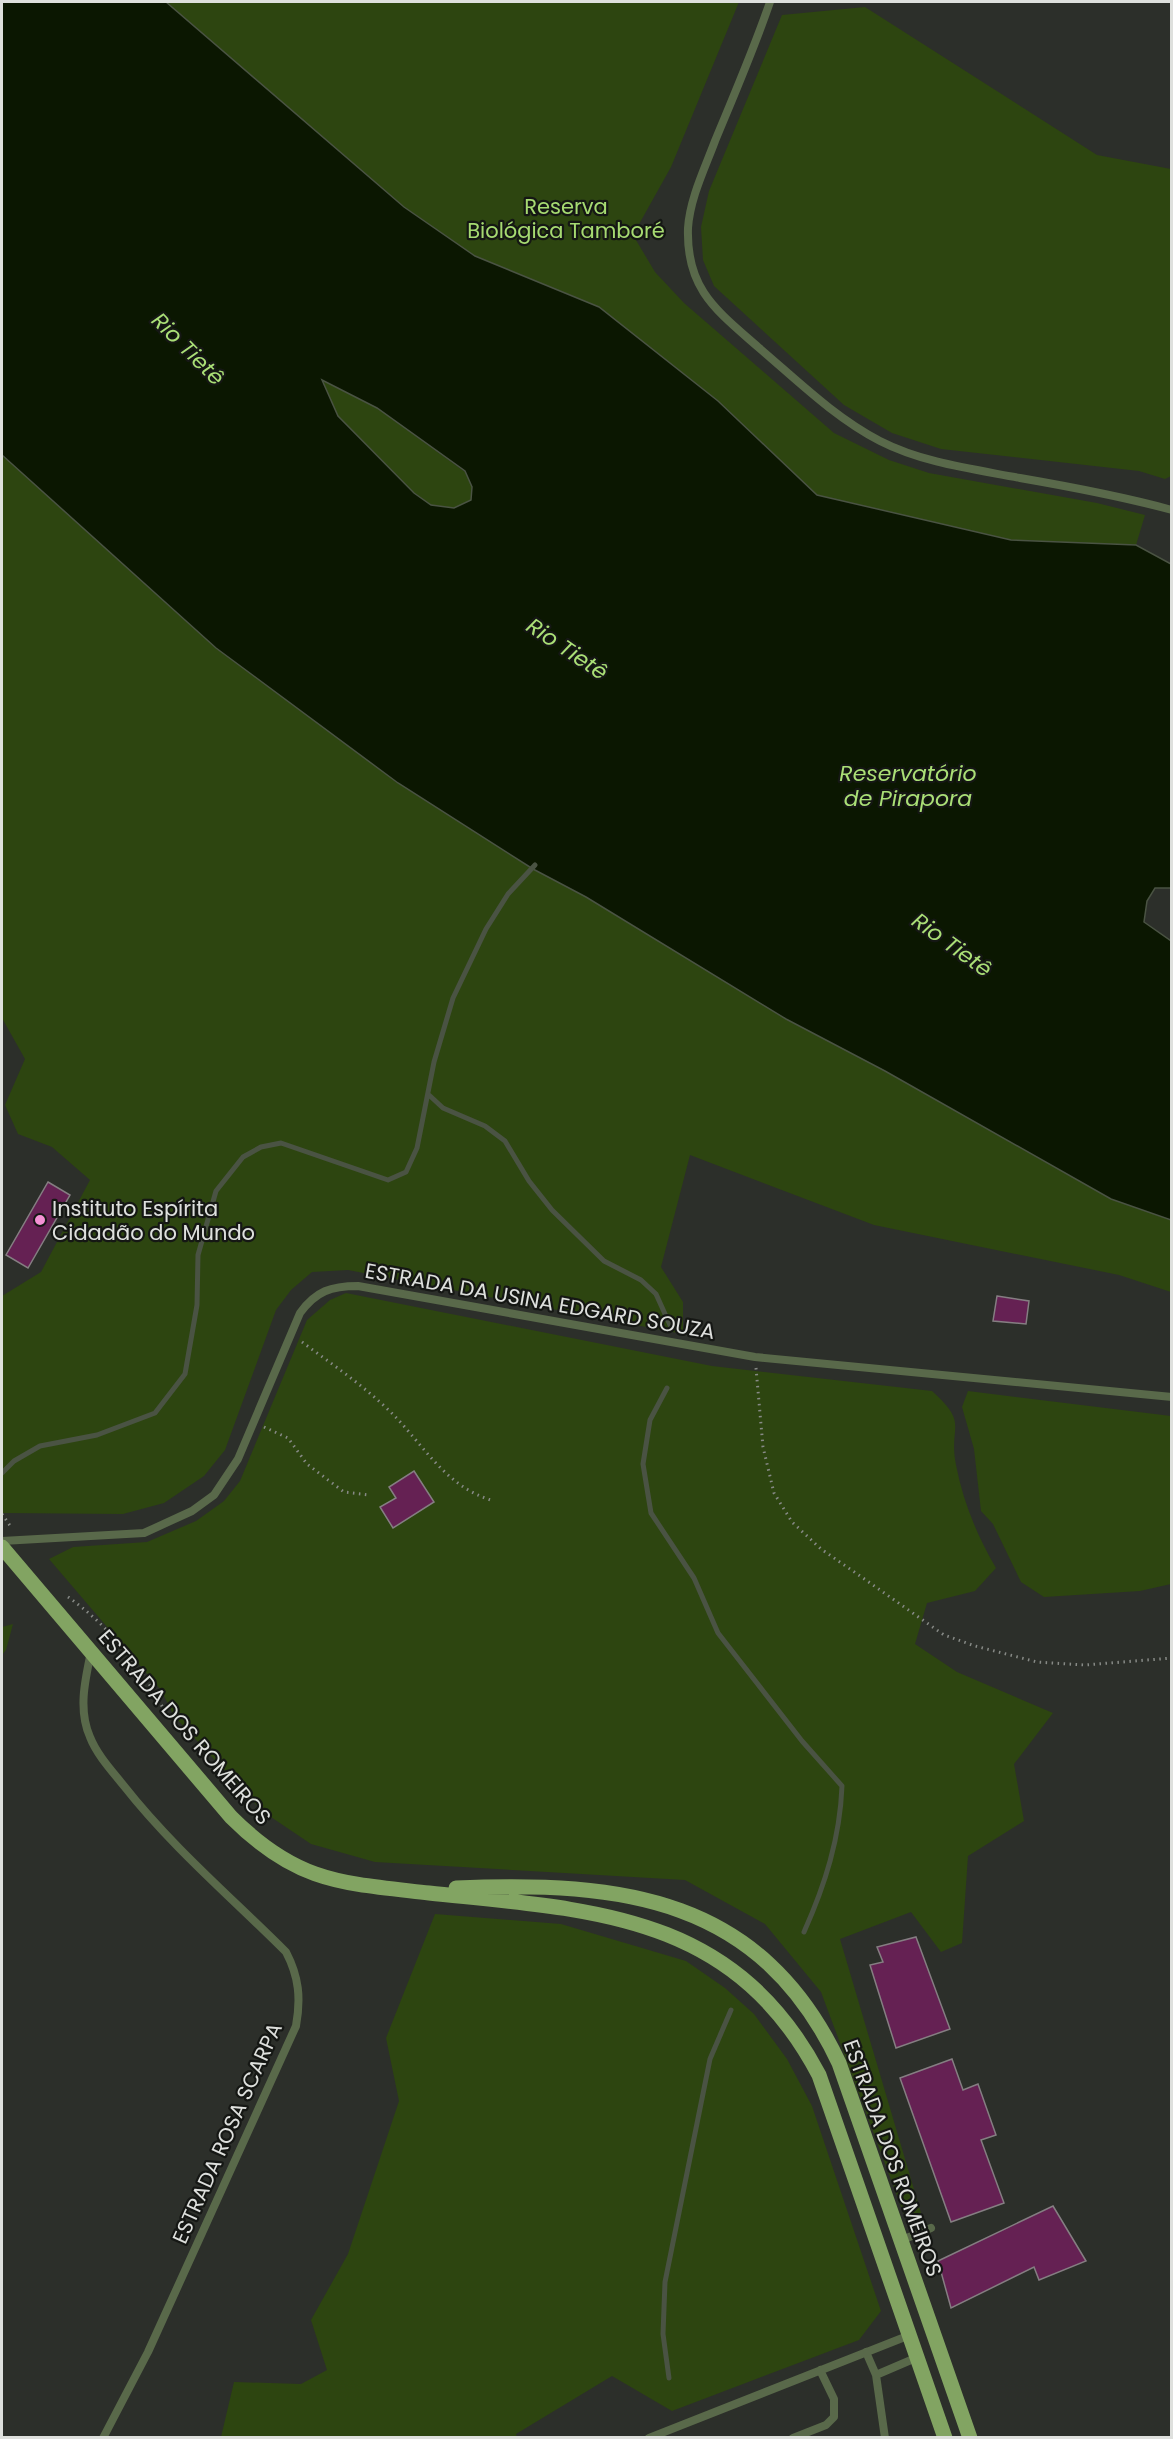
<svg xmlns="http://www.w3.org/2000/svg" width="1173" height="2439" font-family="Poppins,sans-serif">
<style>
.green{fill:#2d4510}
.water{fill:#0b1701;stroke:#4a5343;stroke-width:1.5;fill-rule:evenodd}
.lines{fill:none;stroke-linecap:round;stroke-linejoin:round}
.stream{stroke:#4a5343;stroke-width:5}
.building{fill:#652153;stroke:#857e82;stroke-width:1.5}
.path{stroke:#878a86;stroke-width:3;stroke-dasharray:1.5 4.5;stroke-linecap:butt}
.service{stroke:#59694a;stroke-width:8}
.primary{stroke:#82a462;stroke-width:15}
.poi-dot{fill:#f491d4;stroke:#151714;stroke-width:2}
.labels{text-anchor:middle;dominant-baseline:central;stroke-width:4.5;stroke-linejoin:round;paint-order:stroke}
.park-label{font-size:21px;fill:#a6da71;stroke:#151714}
.poi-label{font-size:21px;fill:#dee0dd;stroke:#151714;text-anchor:start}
.street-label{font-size:21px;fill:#dee0dd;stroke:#151714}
.water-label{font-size:22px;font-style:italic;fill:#aadf76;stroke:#151714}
</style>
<rect width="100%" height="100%" fill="#2c2f2a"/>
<path class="green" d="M166 2H739L671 167 633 235 655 272 684 303 834 433 889 460 929 473 1097 503 1145 515 1136 545 1011 540 817 495 718 401 599 307 475 256 403 207Z
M865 7 1097 155 1171 169V476L1165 479 1139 471 941 449 892 433 844 405 714 286 703 260 701 227 709 191 782 15Z
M321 379 377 408 465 472 472 487 471 500 454 508 431 505 414 493 338 416Z
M2 455 216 648 398 783 533 869 586 897 786 1019 885 1071 1111 1199 1171 1220V1292L1119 1275 874 1225 690 1155 661 1267 683 1302V1334L348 1270 312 1272 291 1290 276 1310 225 1450 204 1476 164 1503 123 1514 3 1513 2 1296 41 1272 90 1180 52 1147 18 1134 5 1105 25 1059 2 1018Z
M346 1293 712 1366 932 1391C970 1425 948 1425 956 1465 963 1501 977 1536 996 1568L975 1591 927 1603 915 1644 957 1672 1053 1713 1014 1764 1024 1821 968 1856 962 1943 941 1952 911 1912 840 1939 921 2213 905 2217 821 1992 765 1924 685 1880 375 1862 311 1844 262 1811 174 1716 161 1690 49 1559 73 1547 147 1542 196 1521 224 1501 240 1481 307 1320 330 1300Z
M968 1391 1171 1416V1584L1140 1591 1044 1597 1021 1582 993 1524 981 1511 974 1449 962 1407Z
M13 1624 6 1650 2 1655V1627Z
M435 1914 561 1924 686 1961 725 1988 754 2014 787 2059 812 2106 881 2311 859 2340 672 2411 612 2376 516 2434 517 2437H221L234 2382 301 2384 327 2370 311 2320 348 2254 399 2101 386 2038Z"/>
<path class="water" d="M2 2H166L404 207 475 256 599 307 718 401 817 495 1011 540 1136 545 1171 564V888H1155L1147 901 1144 922 1171 941V1220L1111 1199 885 1071 786 1019 586 897 533 869 398 783 216 648 2 455ZM322 380 377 408 465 471 472 487 471 500 454 508 431 505 414 493 338 416Z"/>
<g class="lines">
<path class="stream" d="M429 1095 443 1108 485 1126 505 1141 529 1181 552 1210 604 1261 641 1280 656 1294 670 1325
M667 1388 650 1420 643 1464 651 1513 694 1578 718 1633 802 1741 842 1786C840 1838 825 1885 804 1932
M2 1473 14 1461 40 1446 97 1435 155 1413 185 1374 197 1305 198 1255 216 1191 243 1157 261 1147 281 1143 388 1180 406 1172 417 1148 434 1062 453 998 486 929 508 894 535 865
M669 2378 663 2334 665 2282 710 2059 731 2010"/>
</g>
<path class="building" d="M48 1182 70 1195 28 1268 6 1255Z
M997 1296 1029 1301 1026 1324 993 1321Z
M414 1471 434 1502 393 1528 380 1507 396 1498 389 1487Z
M916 1937 950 2029 896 2048 870 1965 883 1962 877 1947Z
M952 2059 963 2090 978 2084 996 2135 981 2140 1004 2203 951 2222 900 2078Z
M1053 2206 1086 2261 1039 2280 1034 2267 951 2308 938 2261Z"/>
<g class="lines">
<path class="path" d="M302 1342C329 1362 357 1381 382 1404 421 1438 441 1486 494 1501
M756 1368 763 1447 774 1493 792 1522 821 1549 863 1578 944 1635 975 1646 1037 1662 1085 1665 1172 1658
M264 1427 288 1438 307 1464 344 1492 369 1495
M2 1514 11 1527
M68 1597C107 1624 141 1666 163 1708"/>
<path class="service" d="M770 2C754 49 734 95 715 141 705 168 690 198 688 228 686 289 716 310 758 347 797 380 834 417 880 441 923 463 973 469 1020 478 1072 487 1121 496 1172 510
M2 1541 144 1533 192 1511 214 1495 238 1459 300 1313C316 1291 331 1286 358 1286L755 1357 1172 1397
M91 1652C85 1680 78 1710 90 1737 97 1755 112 1771 124 1786 172 1847 231 1897 286 1952 299 1977 301 1998 296 2026L148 2352 103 2438
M902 2240 931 2228
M866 2352 876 2375 885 2438
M876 2375 918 2357
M649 2438 910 2335
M793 2438 826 2425 834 2417V2399L820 2370"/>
<path class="primary" d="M2 1547 231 1817C297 1883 341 1883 429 1893 591 1910 733 1912 819 2075L945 2438
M456 1888C622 1881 761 1897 839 2063L970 2438"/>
</g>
<circle class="poi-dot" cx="40" cy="1220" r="6"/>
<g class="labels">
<g class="park-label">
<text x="566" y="206">Reserva<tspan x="566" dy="24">Biológica Tamboré</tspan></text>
</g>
<g class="poi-label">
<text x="52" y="1208">Instituto Espírita<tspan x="52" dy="24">Cidadão do Mundo</tspan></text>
</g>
<g class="street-label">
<text transform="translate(540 1301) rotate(10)">ESTRADA DA USINA EDGARD SOUZA</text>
<text transform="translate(185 1727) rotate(49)">ESTRADA DOS ROMEIROS</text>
<text transform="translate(227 2133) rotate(-66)">ESTRADA ROSA SCARPA</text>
<text transform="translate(893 2158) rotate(70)">ESTRADA DOS ROMEIROS</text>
</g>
<g class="water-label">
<text transform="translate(188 349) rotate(45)">Rio Tietê</text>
<text transform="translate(567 649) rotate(34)">Rio Tietê</text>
<text x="908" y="773">Reservatório<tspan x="908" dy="25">de Pirapora</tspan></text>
<text transform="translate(952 945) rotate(36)">Rio Tietê</text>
</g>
</g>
<rect width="1173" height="2439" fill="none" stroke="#dee0dd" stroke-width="6"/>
</svg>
